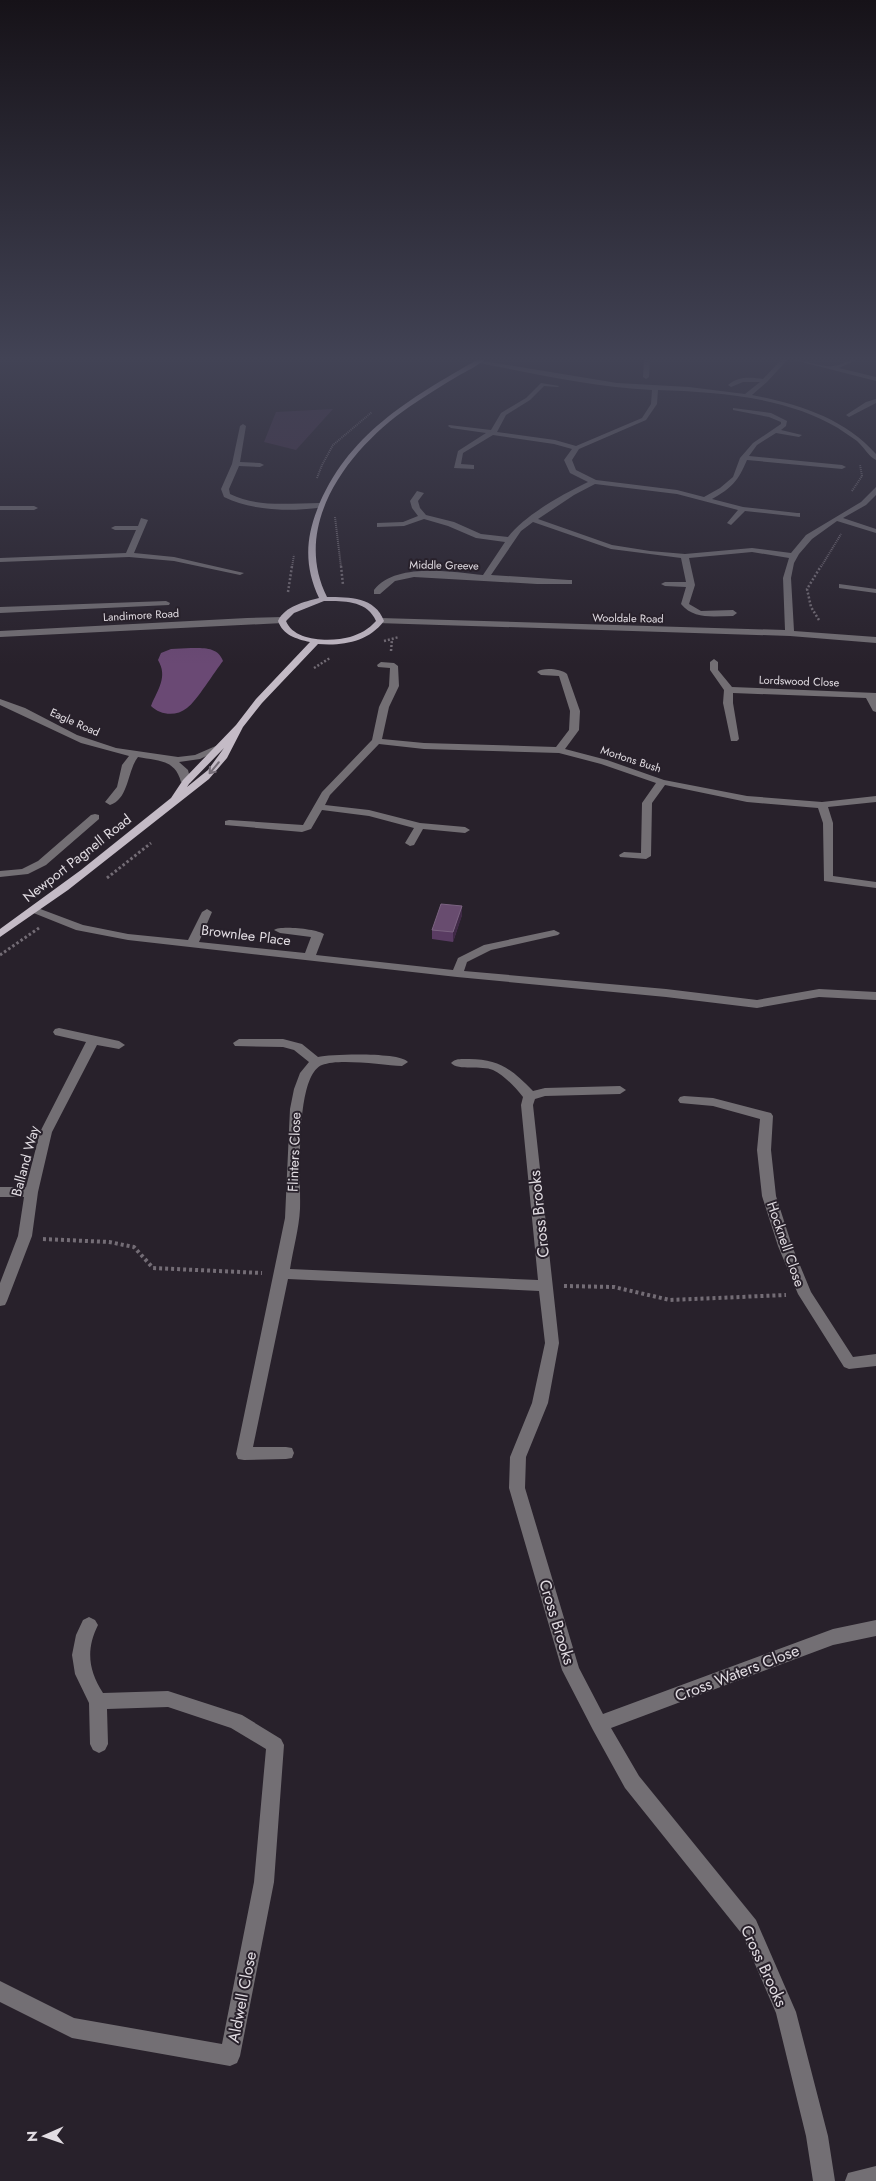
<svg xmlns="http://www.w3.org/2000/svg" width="876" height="2181" font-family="Jost,sans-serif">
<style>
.green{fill:#45324b}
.water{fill:#6a4974}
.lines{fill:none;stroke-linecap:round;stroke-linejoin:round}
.path-far3{stroke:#736c75;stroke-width:2;stroke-dasharray:1 1;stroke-linecap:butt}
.path-far2{stroke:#736c75;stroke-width:2.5;stroke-dasharray:2 2;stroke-linecap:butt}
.path-far1{stroke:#736c75;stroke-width:3;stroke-dasharray:2.5 2.5;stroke-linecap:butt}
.path{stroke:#736c75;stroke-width:4;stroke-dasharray:3 3;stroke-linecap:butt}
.minor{fill:#736f74;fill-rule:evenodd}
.major{fill:#c4bbc6;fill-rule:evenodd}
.wall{fill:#593b62}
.shaded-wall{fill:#3f2946}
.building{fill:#684c6f;stroke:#7b6381}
.oneway{stroke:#766e78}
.labels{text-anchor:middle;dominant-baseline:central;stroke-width:4;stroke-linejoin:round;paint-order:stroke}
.far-street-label{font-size:11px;fill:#e1dce2;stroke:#28212b}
.street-label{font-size:14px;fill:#e1dce2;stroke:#28212b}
.near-street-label{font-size:16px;fill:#e1dce2;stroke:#28212b}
</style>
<rect width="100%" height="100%" fill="#28212b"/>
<path class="green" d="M333 409 296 450 264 442 276 412Z"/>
<path class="water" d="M191 648C204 648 218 647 223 661 215 671 196 702 187 708 176 717 160 715 151 706 158 689 168 677 158 660L161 653 171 649Z"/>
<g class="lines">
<path class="path-far3" d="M322 465 333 445 372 412
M317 478 322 465
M852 491 862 476 860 465
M335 517 341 567
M292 567 294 555
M821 567 841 534"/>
<path class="path-far2" d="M341 566 343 585
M288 592 292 566
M819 620 811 607 807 589 821 566
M384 641 399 637
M391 651 392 639
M314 668 330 658"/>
<path class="path-far1" d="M107 878 151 843
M0 955 39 928"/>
<path class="path" d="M43 1239 109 1242 134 1247 153 1268 262 1273
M564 1286 614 1287 670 1300 786 1295"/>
<path class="minor" d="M477 360 617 383 689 387 745 394 760 382H743L731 387 728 385C738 376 751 377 763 379L781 360H787L767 382 752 395C798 404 844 418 876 454V460C868 456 864 447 857 441 851 437 844 432 838 428 786 397 718 392 658 390L657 404 646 420 579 449 572 460 576 470 596 480 677 490 704 497 720 488 733 477 740 458 753 443 781 424V422L769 417 733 410V408L771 413 787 421 786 426 781 430 802 435 799 437 776 433 757 445 749 456 842 465 846 467 842 469 747 460C738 481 732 488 712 499L743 507 797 513H800V517L745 511 731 525 727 523 738 510 677 494 595 484 574 495 538 519 612 545 650 551 685 554 752 548 791 553 806 535 861 502 876 487V495L866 505 843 518 876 529V533L837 521 812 539 799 554 794 563 791 578 794 631 876 637V643L790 636 377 623V619L380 618 785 630 783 578 789 558 752 552 689 558 695 585 689 604 701 611 733 610 737 613 733 616C714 616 694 620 681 604L686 587 665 586 661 584 665 582H686L681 558 611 549 533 522 521 531 491 575 569 580H572V584H537L414 577 395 581 380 594H374V590C396 562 451 572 483 575L505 542 476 538 448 526 424 519 404 526 377 527V523L403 522 418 516 412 508 410 501 417 491 424 493 418 501 420 508 426 515 454 522 481 534 508 537C525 515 563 494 588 482L570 473 564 460 572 449 554 444 493 435 463 453 461 464 474 465V469L454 468 458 451 486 433 451 428 448 426 449 425 491 430 501 413 526 398 541 383 559 386 558 387 544 386 530 400 506 415 497 432 555 440 576 446 642 418 651 404 652 390C594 387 536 374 479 363Z
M644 360H650L649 377 646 379 643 377Z
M794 360C806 360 823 368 833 366 842 365 847 360 856 360L839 368 876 377V381Z
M876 399V403L849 417 846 415 866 402Z
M243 424 246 426 240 462 260 463 264 465 260 467 239 466 229 489 230 494C258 508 290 503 320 503H323V507C293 512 251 511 224 497L221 489 232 464 240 426Z
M0 506H34L38 508 34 510H0Z
M141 518 148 520 134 553 174 557 244 573 240 575 174 561 129 557 0 562V558L126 553 136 530H115L111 528 115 526H138Z
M839 584 876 589V593L839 588Z
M166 601 170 603 169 605 0 613V607Z
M247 618 283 617 287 620 283 623 0 637V631Z
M714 659 718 662V670L732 687 876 693V712L873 711 866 698 733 693V703L739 739 737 741H731L723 703 724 690 710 670V662Z
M381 662 394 663 398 666 399 686 389 707 382 739 424 743 556 747 569 730 570 711 559 676 541 675 537 672C543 667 561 669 567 674L580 711 579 730 565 749 607 760 664 780 747 796 822 802 876 796V802L828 807 833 823V876L876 882V888L824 881 823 823 818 808 747 802 665 785 652 803 651 856 646 859 620 857 619 855 624 852 641 853 642 803 656 783 601 764 559 753 424 749 379 744 330 795 325 805 369 810 420 823 465 827 470 830 465 833 423 829 414 845 410 846 405 843 414 828 369 816 322 810 311 829 302 832 225 825V821L229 820 303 825 322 792 372 740 379 707 389 686 390 668 378 667 377 665Z
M0 699 25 708 77 735 116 748 178 757 195 755 218 745 223 748 200 759 179 762 188 770 191 782 186 785 181 782C175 759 158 761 138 757 127 771 129 799 110 805L105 802 117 787 122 765 129 756 81 743 0 705Z
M95 814 99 815V819L46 865 28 874 0 877V871L22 869 38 861 91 815Z
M35 907 83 925 128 934 188 940 202 912 207 909 212 912 199 942 305 953 311 937 280 933 274 930C280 925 317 929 324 934L316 955 453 970 458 958 484 945 554 930 560 933 558 935 491 950 467 962 464 971 666 989 757 1000 819 989 876 992V1000L819 997 757 1008 666 997 457 977 128 940 76 930 31 912 30 910 31 908Z
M59 1028 119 1041 125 1045 119 1049 97 1045 52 1132 38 1192 32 1236 7 1301 5 1305 0 1306V1283L18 1236 24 1197H0V1187H26L40 1132 86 1042 55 1035 53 1032 55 1029Z
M239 1039H283L302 1044 318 1057C332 1054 400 1052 408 1062L402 1066C383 1065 339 1058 322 1065 294 1076 301 1182 300 1209 299 1229 293 1249 290 1269L538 1280 521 1105 523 1097C515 1087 505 1076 493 1070 482 1065 458 1071 451 1063 455 1058 462 1059 469 1059 500 1059 512 1070 533 1091L545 1088 620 1086 626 1090 620 1094 545 1096 535 1099 533 1105 559 1343 548 1403 526 1457 525 1488 579 1668 603 1714 833 1629 876 1620V1636L833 1645 611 1728 639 1776 756 1920 796 2012 828 2136 835 2181H813L806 2136 776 2013 742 1934 625 1788 593 1730 562 1670 509 1488 510 1457 532 1403 545 1343 539 1291 288 1279 253 1447H286L292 1448 294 1453 292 1458 286 1459 244 1460 238 1459 236 1454 285 1218 290 1109 294 1089 300 1073 309 1062 294 1050 283 1047 235 1046 233 1043Z
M684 1096 713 1098 771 1113 773 1116 771 1150 776 1196 792 1246 811 1292 853 1357 876 1354V1366L849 1369 844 1367 798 1294 778 1246 762 1196 757 1150 760 1119 713 1106 680 1103 678 1100 680 1097Z
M89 1617 95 1620 98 1625C86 1649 88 1670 103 1693L168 1691 242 1715 281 1739 284 1745 274 1882 240 2056 237 2063 230 2066 72 2038 0 2002V1981L74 2018 222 2044 254 1882 266 1749 231 1728 168 1707 107 1709 108 1744 105 1750 99 1753 93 1750 90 1744 89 1703 75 1674 72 1655 76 1635 83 1620Z
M876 2166V2181H845L848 2173Z"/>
<path class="major" d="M477 360H484C477 366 467 371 458 376 441 386 425 396 409 407 351 447 290 523 327 597 350 597 375 597 384 621 368 642 343 646 318 644L262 703 243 727 227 758 209 779 68 890 0 937V929L81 870 171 798 183 780 236 725 256 699 310 642C296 639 283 635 278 621 285 606 304 602 319 598 305 568 305 541 317 510 346 435 410 398 477 360ZM324 601C343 601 367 600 376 621 369 629 360 634 350 637 332 642 294 642 286 621L294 613ZM224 748 208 770 187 787 189 784Z"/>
</g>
<path class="wall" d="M462 906V915L453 942 432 939V930Z"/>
<path class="shaded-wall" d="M462 906V915L453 942V932Z"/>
<path class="building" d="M441 904 462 906 453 932 432 930Z"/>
<defs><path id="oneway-shaft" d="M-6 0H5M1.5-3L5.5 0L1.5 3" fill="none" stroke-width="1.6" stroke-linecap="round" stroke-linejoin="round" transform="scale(1.25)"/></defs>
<use class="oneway" href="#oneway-shaft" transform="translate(214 768) rotate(130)"/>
<linearGradient id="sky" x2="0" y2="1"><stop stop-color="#161218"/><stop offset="0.54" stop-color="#424355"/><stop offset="1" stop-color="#424355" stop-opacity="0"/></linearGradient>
<rect width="876" height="665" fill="url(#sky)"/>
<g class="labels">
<g class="far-street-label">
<text transform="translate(444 565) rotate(1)">Middle Greeve</text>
<text transform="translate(141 615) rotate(-3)">Landimore Road</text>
<text transform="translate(628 618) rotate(1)">Wooldale Road</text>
<text transform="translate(799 681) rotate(2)">Lordswood Close</text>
<text transform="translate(75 722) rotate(24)">Eagle Road</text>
<text transform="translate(631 759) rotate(18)">Mortons Bush</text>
</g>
<g class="street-label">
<text transform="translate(77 858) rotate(-38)">Newport Pagnell Road</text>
<text transform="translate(246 935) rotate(7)">Brownlee Place</text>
<text transform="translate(294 1152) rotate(-88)">Flinters Close</text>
<text transform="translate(25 1161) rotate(-75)">Balland Way</text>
<text transform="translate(786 1244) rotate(71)">Hocknell Close</text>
</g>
<g class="near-street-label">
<text transform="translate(539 1214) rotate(-96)">Cross Brooks</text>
<text transform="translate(557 1622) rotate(73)">Cross Brooks</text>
<text transform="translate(737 1673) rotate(-21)">Cross Waters Close</text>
<text transform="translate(764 1966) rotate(65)">Cross Brooks</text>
<text transform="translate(242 1997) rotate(-79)">Aldwell Close</text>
</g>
</g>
<g transform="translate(45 2136) rotate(268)" stroke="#28212b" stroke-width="4" paint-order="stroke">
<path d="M0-4L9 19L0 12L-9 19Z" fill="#e1dce2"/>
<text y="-8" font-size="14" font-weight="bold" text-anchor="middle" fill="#e1dce2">N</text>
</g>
</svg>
